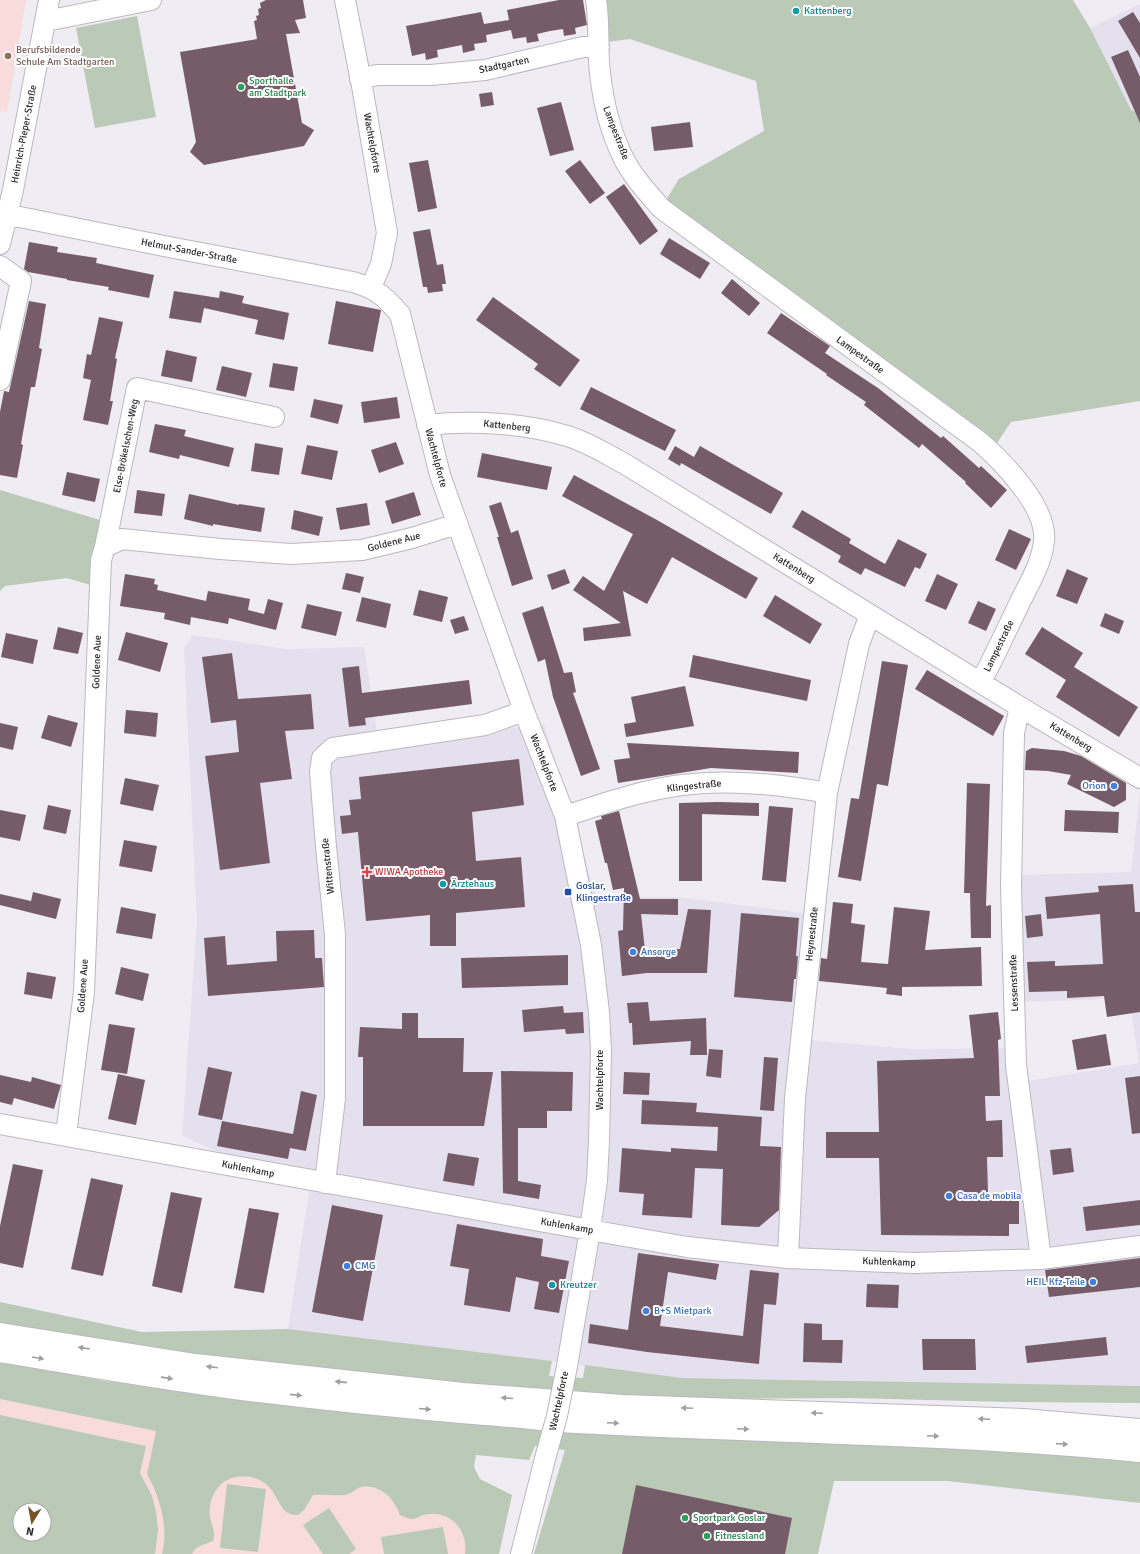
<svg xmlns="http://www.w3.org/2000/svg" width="1140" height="1554" font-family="Signika,sans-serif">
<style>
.built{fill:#e5e0ee}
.education{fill:#f7dcdb;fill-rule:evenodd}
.green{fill:#bacab7;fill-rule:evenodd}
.building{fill:#765b69}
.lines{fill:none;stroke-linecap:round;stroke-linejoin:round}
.minor-casing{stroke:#bab8bf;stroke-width:22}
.highway-casing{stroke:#bab8bf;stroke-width:24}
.minor{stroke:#fff;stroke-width:20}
.highway{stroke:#fff;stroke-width:22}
.minor-bridge-casing{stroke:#bab8bf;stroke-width:22;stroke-linecap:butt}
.minor-bridge{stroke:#fff;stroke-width:20}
.oneway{fill:#9f9fa0}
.culture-dot{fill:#0f9aa8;stroke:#fff;stroke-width:1.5}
.education-dot{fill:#8d6e63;stroke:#fff;stroke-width:1.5}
.leisure-dot{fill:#2e9e5b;stroke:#fff;stroke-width:1.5}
.shop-dot{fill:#3f7fe0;stroke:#fff;stroke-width:1.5}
.health-dot{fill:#e0444e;stroke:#fff;stroke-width:1.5}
.transit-dot{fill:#1a4fb4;stroke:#fff;stroke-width:1.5}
.labels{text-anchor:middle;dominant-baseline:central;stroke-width:4;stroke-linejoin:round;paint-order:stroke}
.culture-label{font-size:10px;fill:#0d838f;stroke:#fff;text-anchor:start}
.education-label{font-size:10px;fill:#785e54;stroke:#fff;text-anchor:start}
.street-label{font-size:10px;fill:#2a292c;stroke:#fff}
.leisure-label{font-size:10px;fill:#27864d;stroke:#fff;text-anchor:start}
.shop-label{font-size:10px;fill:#366cbe;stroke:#fff;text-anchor:start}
.health-label{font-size:10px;fill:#be3a42;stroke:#fff;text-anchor:start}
.transit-label{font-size:10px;fill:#164399;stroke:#fff;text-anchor:start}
</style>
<rect width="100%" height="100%" fill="#efecf3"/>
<path class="built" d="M1140 4V114L1131 110 1090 28Z
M193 635 286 649 364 647 379 745 544 724 598 902 622 897H677L820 915 806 1040 913 1049 1025 1048 1028 1081 1139 1063 1129 998 1023 1002 1021 875 1131 872 1140 791V1386L682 1378 288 1329 309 1192 182 1136 197 921 184 648Z"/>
<path class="education" d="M0 0H26L7 112 0 111Z
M0 1399 141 1428 329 1460 512 1495 499 1554H0ZM20 1510H44V1534H20Z"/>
<path class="green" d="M600 0H1073L1090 28 1131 110 1140 114V401L1011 422 997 443 986 433 666 200 679 179 764 131 756 81 630 39 599 43Z
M137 16 156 117 95 128 76 28Z
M0 490 110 523 100 588 67 578 5 586 0 591Z
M0 1302 142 1332 288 1329 552 1361 549 1376 583 1378 585 1365 682 1378 1140 1386V1403L1008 1402 851 1398 666 1399 367 1377 119 1347 0 1324Z
M0 1360 104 1381 385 1415 572 1432 932 1445 1140 1459V1503L948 1481H834L818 1554H534L565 1450 535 1446 529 1460 476 1455 474 1467 480 1479 512 1495 499 1554H465C468 1532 453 1512 429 1514 415 1515 418 1524 400 1515 394 1499 381 1484 361 1487 355 1489 350 1495 344 1495 335 1496 324 1494 313 1495L304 1510 298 1515C293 1515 288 1514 284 1510 280 1505 277 1498 273 1492 263 1477 243 1472 227 1480 214 1487 208 1503 210 1517 212 1526 216 1532 213 1541 205 1545 196 1545 192 1554H162C169 1528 160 1497 147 1474L156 1431 0 1399Z
M0 1415 146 1446 140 1473 152 1496 156 1512 158 1530 155 1554H0ZM20 1510H44V1534H20Z
M227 1484 266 1489 258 1552 220 1548Z
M329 1508 356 1549 349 1554H323L303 1525Z
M443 1527 448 1554H384L381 1537Z"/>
<path class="building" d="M266 0H303L306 18 295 20 300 33 286 34 302 123 314 130 304 146 204 165 190 152 196 142 180 52 257 39 254 21 257 20 256 16 259 15 258 9 261 8 260 3Z
M559 0H583L587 25 575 28 576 34 564 36 563 29 550 31 537 34 539 41 527 43 526 37 513 39 511 30 486 35 487 42 474 44 475 50 463 53 462 45 437 50 438 57 426 60 425 53 412 56 406 26 481 12 484 24 509 20 507 10Z
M1133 12 1140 23V58L1118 21Z
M1128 50 1140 77V123L1111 57Z
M492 92 494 105 481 107 479 94Z
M561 102 574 150 550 156 537 108Z
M690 122 693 147 654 151 651 127Z
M428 160 437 208 418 212 409 163Z
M580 160 605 193 590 204 565 171Z
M624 184 658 231 640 245 606 197Z
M430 229 437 265 443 264 446 284H442L443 291 428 293 427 287H423L413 232Z
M669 238 710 263 700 279 660 254Z
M29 242 58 247 57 252 97 258 96 263 154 275 149 298 108 290 109 287 67 280V279L28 272 24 269Z
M732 279 760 303 749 316 721 293Z
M174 291 219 298 220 291 244 296 242 303 289 313 284 340 255 334 258 320 204 308 201 323 169 318Z
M493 297 580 360 560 387 534 369 538 364 476 320Z
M29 301 46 304 39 348 42 349 35 387H31L21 444 23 445 17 478 0 475V412L4 391 9 392Z
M336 301 381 310 373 352 328 344Z
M781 313 830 346 825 353 878 388 941 438 943 436 979 468 981 466 1007 490 991 508 965 483 966 482 922 444 919 448 864 405 866 402 826 375 827 374 767 333Z
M99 317 123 322 115 358 117 359 110 401H113L108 425 83 420 91 380 83 378 87 354 91 355Z
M166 350 197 357 192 382 161 376Z
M273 363 298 367 294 391 269 387Z
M222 366 252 373 246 397 216 390Z
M591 387 676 430 665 451 580 409Z
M397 397 400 418 364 423 361 402Z
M314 399 343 405 338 424 310 417Z
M155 424 186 430 184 436 234 448 229 467 180 455 179 459 149 452Z
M396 442 404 464 379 473 371 450Z
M255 443 283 448 279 475 251 471Z
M307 445 338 451 332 480 301 474Z
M675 446 694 457 700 446 783 493 771 514 681 463 680 466 668 459Z
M482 453 552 467 547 490 477 477Z
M67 472 100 479 95 502 62 495Z
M574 475 657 520 758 578 746 599 672 557 647 604 623 591 631 636 584 641 583 628 621 623 573 590 583 576 604 591 633 534 562 496Z
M137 490 165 494 162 516 134 513Z
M414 492 421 515 392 524 385 501Z
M189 494 239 505V504L265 508 261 532 213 524V526L184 519Z
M501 502 511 533 518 530 533 579 512 586 497 537H499L489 506Z
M367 503 370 525 340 530 336 508Z
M294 510 323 517 319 536 291 529Z
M802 510 851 539 849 543 885 564 898 539 927 554 920 569 915 567 905 587 865 568 861 575 838 562 841 556 792 527Z
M1009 529 1031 539 1016 570 995 560Z
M565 569 570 583 552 590 547 575Z
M1067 569 1088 578 1077 604 1056 596Z
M346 573 364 577 360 593 342 589Z
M125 574 155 579 154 584 158 585 157 590 206 601 208 591 250 599 248 610 264 614 268 599 283 603 276 630 229 618 228 624 191 617 190 625 164 619 165 613 120 606Z
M937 574 958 584 946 610 925 601Z
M419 590 448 597 442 622 413 615Z
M775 595 822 624 810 644 763 616Z
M362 597 391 604 386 628 356 621Z
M978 601 996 609 986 631 968 623Z
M307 604 342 612 336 636 301 628Z
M543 606 564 673 572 672 576 692 573 693 600 769 581 776 553 697 545 659 538 662 522 613Z
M1105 613 1124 621 1119 634 1100 626Z
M464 616 469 630 455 634 450 620Z
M58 627 83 633 78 654 53 649Z
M1042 627 1083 653 1074 667 1138 707 1119 737 1056 697 1066 680 1025 654Z
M126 632 168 643 160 672 118 660Z
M6 633 38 640 33 664 1 657Z
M232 653 238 699 311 694 314 729 285 731 292 779 260 783 270 863 220 870 205 756 239 752 236 720 211 723 202 657Z
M693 655 811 680 807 701 689 677Z
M882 661 908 665 888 786 877 784 861 881 838 877 851 798 859 799Z
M359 666 362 693 469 680 472 704 365 718 366 725 349 727 342 668Z
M927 670 1004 716 993 736 915 689Z
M685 686 694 726 626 737 624 724 636 722 631 697Z
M126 710 158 713 156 737 124 733Z
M48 715 78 723 71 747 41 738Z
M0 723 18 727 13 750 0 747Z
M627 743 799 752 798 773 711 768 618 783 614 760 630 758Z
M1032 748 1064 751 1081 756 1126 783V800L1114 807 1067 784 1071 775 1048 771 1025 770 1026 751Z
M519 759 524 805 472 812 476 861 521 857 525 907 456 913V946H430V915L366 921 358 832 342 834 340 816 351 815 349 800 361 799 359 777Z
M125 778 159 785 153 811 120 804Z
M967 783 990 784 986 906 991 905V938H971L970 893H964Z
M718 802 759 803V816L702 814V881H679V803Z
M48 805 71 810 66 834 43 829Z
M769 806 793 808 786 882 762 880Z
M0 810 26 815 20 841 0 837Z
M1065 810 1119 812 1118 833 1064 831Z
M619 811 640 899H678V915L641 914 645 950 680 949 688 909 711 910 707 973H647L622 976 618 931 623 930 624 888 613 890 607 863H605L595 821 602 819 601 816Z
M124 840 157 846 152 872 119 866Z
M1133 884 1135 912H1140V1012L1107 1017 1104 996 1067 998V991L1029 992 1027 962 1055 961V966L1103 964 1100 914 1047 919 1045 897 1099 892 1098 886Z
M33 892 61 899 56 919 0 905V894L31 901Z
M833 902 853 904 851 923 865 925 861 962 888 964 894 907 930 911 925 950 981 947 982 986 902 987V996L886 994 887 988 819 981 821 958 827 959Z
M121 907 156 914 152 939 116 933Z
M741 913 799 918 796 956H798L796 979H794L792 1002 734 997Z
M1041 914 1043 936 1027 938 1025 916Z
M314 930 315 958H322L324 987 208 996 204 938 225 936 227 965 277 961 276 931Z
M568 955V985L462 988 461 958Z
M121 967 149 974 143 1001 115 994Z
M27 972 56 977 52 999 24 994Z
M648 1002 650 1021 706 1018 707 1055H690L691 1041 633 1045 632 1023H629L627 1003Z
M563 1006 564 1013 583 1012 584 1033 566 1034 565 1029 524 1032 522 1010Z
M998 1012 1001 1039 998 1040 1000 1096H985L986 1121 1002 1120 1003 1157H987L988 1194H1019V1224H1009V1236L881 1235 879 1158H826V1132H879L877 1061 974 1058 969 1015Z
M402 1013H418V1038H464L463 1072H493L484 1126H363V1057H358L360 1027 402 1029Z
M109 1024 135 1028 127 1074 101 1070Z
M1106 1034 1111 1065 1077 1070 1072 1040Z
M709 1049 723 1050 721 1078 706 1076Z
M764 1057 778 1058 774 1111 760 1110Z
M208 1067 232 1072 222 1120 198 1115Z
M501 1071 573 1072 572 1111H547V1128H518V1181L541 1185 539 1199 503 1193Z
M624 1072 650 1073 649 1095 623 1094Z
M118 1074 145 1080 136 1125 108 1119Z
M0 1075 31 1082 32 1077 61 1085 54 1109 14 1098 12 1105 0 1102Z
M1140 1076V1133L1132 1134 1125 1078Z
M301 1091 317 1095 306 1151 290 1148 288 1159 217 1146 222 1121 293 1134Z
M642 1100 697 1103 696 1112 762 1117 760 1146 781 1147 779 1210 759 1227 721 1225 723 1169 695 1168 692 1218 642 1215 644 1194 619 1192 622 1148 671 1152V1148L717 1151 718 1127 641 1124Z
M1071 1148 1074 1172 1053 1175 1050 1150Z
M448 1153 479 1158 474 1186 443 1181Z
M13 1164 43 1170 23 1268 0 1263V1226Z
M91 1178 123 1185 103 1276 71 1269Z
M171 1192 202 1198 182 1293 152 1286Z
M1140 1200V1225L1086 1231 1083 1207Z
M332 1205 383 1215 363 1321 312 1312Z
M249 1208 279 1213 264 1293 234 1288Z
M457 1224 543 1239 541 1256 569 1261 559 1313 534 1309 539 1282 516 1277 510 1312 464 1305 469 1269 450 1266Z
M638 1253 719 1264 716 1280 668 1272 660 1326 743 1336 750 1270 779 1273 776 1305 764 1304 759 1364 647 1352 588 1343 590 1324 628 1330Z
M1140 1258V1287L1049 1297 1045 1270Z
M867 1284 899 1285 898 1308 866 1307Z
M804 1323 822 1324V1340H843L842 1363 803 1362Z
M1106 1337 1108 1355 1027 1363 1025 1346Z
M922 1339H975L976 1370H923Z
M636 1485 792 1518 785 1554H622Z"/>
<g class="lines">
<g class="minor-casing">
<path id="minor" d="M345 0 362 86 387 233 381 264 371 287
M596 0C600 24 597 49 600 73 603 101 610 130 622 155 631 175 648 193 662 209L980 442C1003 462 1048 508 1044 541 1042 562 1030 582 1021 600 1008 627 995 655 981 682
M46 21 151 0
M360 79 377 75H431L485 70 583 47H599
M0 213 169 247 353 282C377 289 384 296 400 314L440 475 524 711 565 816 591 945 599 1012 601 1051 599 1141 597 1180 590 1230 567 1366
M0 244 13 190 49 0
M0 266 21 281 0 380
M427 425C471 420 525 423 567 436 588 442 606 454 625 464L1020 707 1140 778
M105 547 137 388 274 417
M1020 707 1014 733 1011 887 1016 1065 1041 1259
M565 816C603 804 642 790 682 785 731 779 779 784 827 793
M0 1124 590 1230 687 1247 788 1258 914 1263 1041 1259 1140 1246
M66 1135 84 992 101 560 105 547 122 539 220 549 291 554 362 550 412 538 457 524
M325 1183 335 1098V934L326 847 320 772 322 758 333 748 485 725 524 711
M788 1258 795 1098 827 793 859 644 870 615
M521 1554 546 1455"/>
</g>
<g class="highway-casing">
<path id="highway" d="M0 1334 195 1365 463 1394 622 1406 1023 1420 1140 1430
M0 1351C76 1364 151 1377 227 1387 313 1398 399 1407 485 1414 516 1416 546 1420 577 1422 765 1432 952 1433 1140 1451"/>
</g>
<use href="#minor" class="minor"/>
<use href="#highway" class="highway"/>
<g class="minor-bridge-casing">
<path id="minor-bridge" d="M546 1455 557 1416 567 1366"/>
</g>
<use href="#minor-bridge" class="minor-bridge"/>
</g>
<defs><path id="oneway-solid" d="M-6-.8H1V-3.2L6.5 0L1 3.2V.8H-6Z"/></defs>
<g class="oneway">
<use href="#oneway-solid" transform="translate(84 1348) rotate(-171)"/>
<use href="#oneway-solid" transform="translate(38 1358) rotate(10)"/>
<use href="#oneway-solid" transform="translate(212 1367) rotate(-173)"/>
<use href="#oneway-solid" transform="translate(167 1378) rotate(8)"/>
<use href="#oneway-solid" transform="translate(341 1382) rotate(-174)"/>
<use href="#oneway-solid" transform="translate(296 1395) rotate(6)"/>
<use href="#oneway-solid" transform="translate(507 1398) rotate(-175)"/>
<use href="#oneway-solid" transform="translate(687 1408) rotate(-178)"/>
<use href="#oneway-solid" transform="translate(425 1409) rotate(5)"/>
<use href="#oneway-solid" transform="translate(817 1413) rotate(-178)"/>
<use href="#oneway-solid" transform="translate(984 1419) rotate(-178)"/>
<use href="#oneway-solid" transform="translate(613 1423) rotate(3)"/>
<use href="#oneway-solid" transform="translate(743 1429) rotate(3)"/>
<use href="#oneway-solid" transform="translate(933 1436) rotate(2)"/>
<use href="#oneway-solid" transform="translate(1062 1444) rotate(4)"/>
</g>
<g class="culture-dot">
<circle cx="796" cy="11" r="4"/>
<circle cx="443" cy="884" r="4"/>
<circle cx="552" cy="1285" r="4"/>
</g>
<circle class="education-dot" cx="8" cy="56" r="4"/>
<g class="leisure-dot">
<circle cx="241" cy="87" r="4"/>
<circle cx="685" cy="1518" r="4"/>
<circle cx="707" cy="1536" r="4"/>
</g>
<g class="shop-dot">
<circle cx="1114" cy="786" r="4"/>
<circle cx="633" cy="952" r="4"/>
<circle cx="949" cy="1196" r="4"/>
<circle cx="347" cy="1266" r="4"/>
<circle cx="1093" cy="1282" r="4"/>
<circle cx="646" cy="1311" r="4"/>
</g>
<path class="health-dot" d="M365 866h4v4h4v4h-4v4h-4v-4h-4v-4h4z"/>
<rect class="transit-dot" x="564" y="888" width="8" height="8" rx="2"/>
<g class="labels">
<g class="culture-label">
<text x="804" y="11">Kattenberg</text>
<text x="451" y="884">Ärztehaus</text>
<text x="560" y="1285">Kreutzer</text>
</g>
<g class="education-label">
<text x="16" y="50">Berufsbildende<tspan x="16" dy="12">Schule Am Stadtgarten</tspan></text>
</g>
<g class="street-label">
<text transform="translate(504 65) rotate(-12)">Stadtgarten</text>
<text transform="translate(616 133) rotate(69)">Lampestraße</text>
<text transform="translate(24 134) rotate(-79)">Heinrich-Pieper-Straße</text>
<text transform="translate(372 143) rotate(80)">Wachtelpforte</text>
<text transform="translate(189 251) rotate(11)">Helmut-Sander-Straße</text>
<text transform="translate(860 355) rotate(36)">Lampestraße</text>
<text transform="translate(507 426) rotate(6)">Kattenberg</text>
<text transform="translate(126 446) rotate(-79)">Else-Brökelschen-Weg</text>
<text transform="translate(436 458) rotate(75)">Wachtelpforte</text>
<text transform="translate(394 542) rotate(-14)">Goldene Aue</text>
<text transform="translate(794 568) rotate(32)">Kattenberg</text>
<text transform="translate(999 646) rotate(-64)">Lampestraße</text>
<text transform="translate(97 662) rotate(-88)">Goldene Aue</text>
<text transform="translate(1071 737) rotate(31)">Kattenberg</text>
<text transform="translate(544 763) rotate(69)">Wachtelpforte</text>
<text transform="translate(694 786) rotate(-6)">Klingestraße</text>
<text transform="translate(328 866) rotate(-96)">Wittenstraße</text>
<text transform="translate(812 934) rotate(-84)">Heynestraße</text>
<text transform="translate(1014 983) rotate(-92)">Lessenstraße</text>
<text transform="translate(83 986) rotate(-86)">Goldene Aue</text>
<text transform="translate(600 1080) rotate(-90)">Wachtelpforte</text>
<text transform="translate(248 1169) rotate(11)">Kuhlenkamp</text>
<text transform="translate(567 1226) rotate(10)">Kuhlenkamp</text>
<text transform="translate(889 1262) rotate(2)">Kuhlenkamp</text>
<text transform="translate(559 1401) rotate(-78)">Wachtelpforte</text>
</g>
<g class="leisure-label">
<text x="249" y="81">Sporthalle<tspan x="249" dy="12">am Stadtpark</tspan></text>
<text x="693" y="1518">Sportpark Goslar</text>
<text x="715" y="1536">Fitnessland</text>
</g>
<g class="shop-label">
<text x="1106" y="786" text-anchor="end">Orion</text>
<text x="641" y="952">Ansorge</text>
<text x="957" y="1196">Casa de mobila</text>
<text x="355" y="1266">CMG</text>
<text x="1085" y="1282" text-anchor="end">HEIL Kfz-Teile</text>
<text x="654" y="1311">B+S Mietpark</text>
</g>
<g class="health-label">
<text x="375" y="872">WIWA Apotheke</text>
</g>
<g class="transit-label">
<text x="576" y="886">Goslar,<tspan x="576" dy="12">Klingestraße</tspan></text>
</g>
</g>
<g transform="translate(32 1522) rotate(191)"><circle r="19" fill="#ffffff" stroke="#aaa9ab"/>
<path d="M0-3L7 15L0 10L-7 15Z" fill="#735329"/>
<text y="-6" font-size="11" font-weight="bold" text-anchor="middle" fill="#2a292c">N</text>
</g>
</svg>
